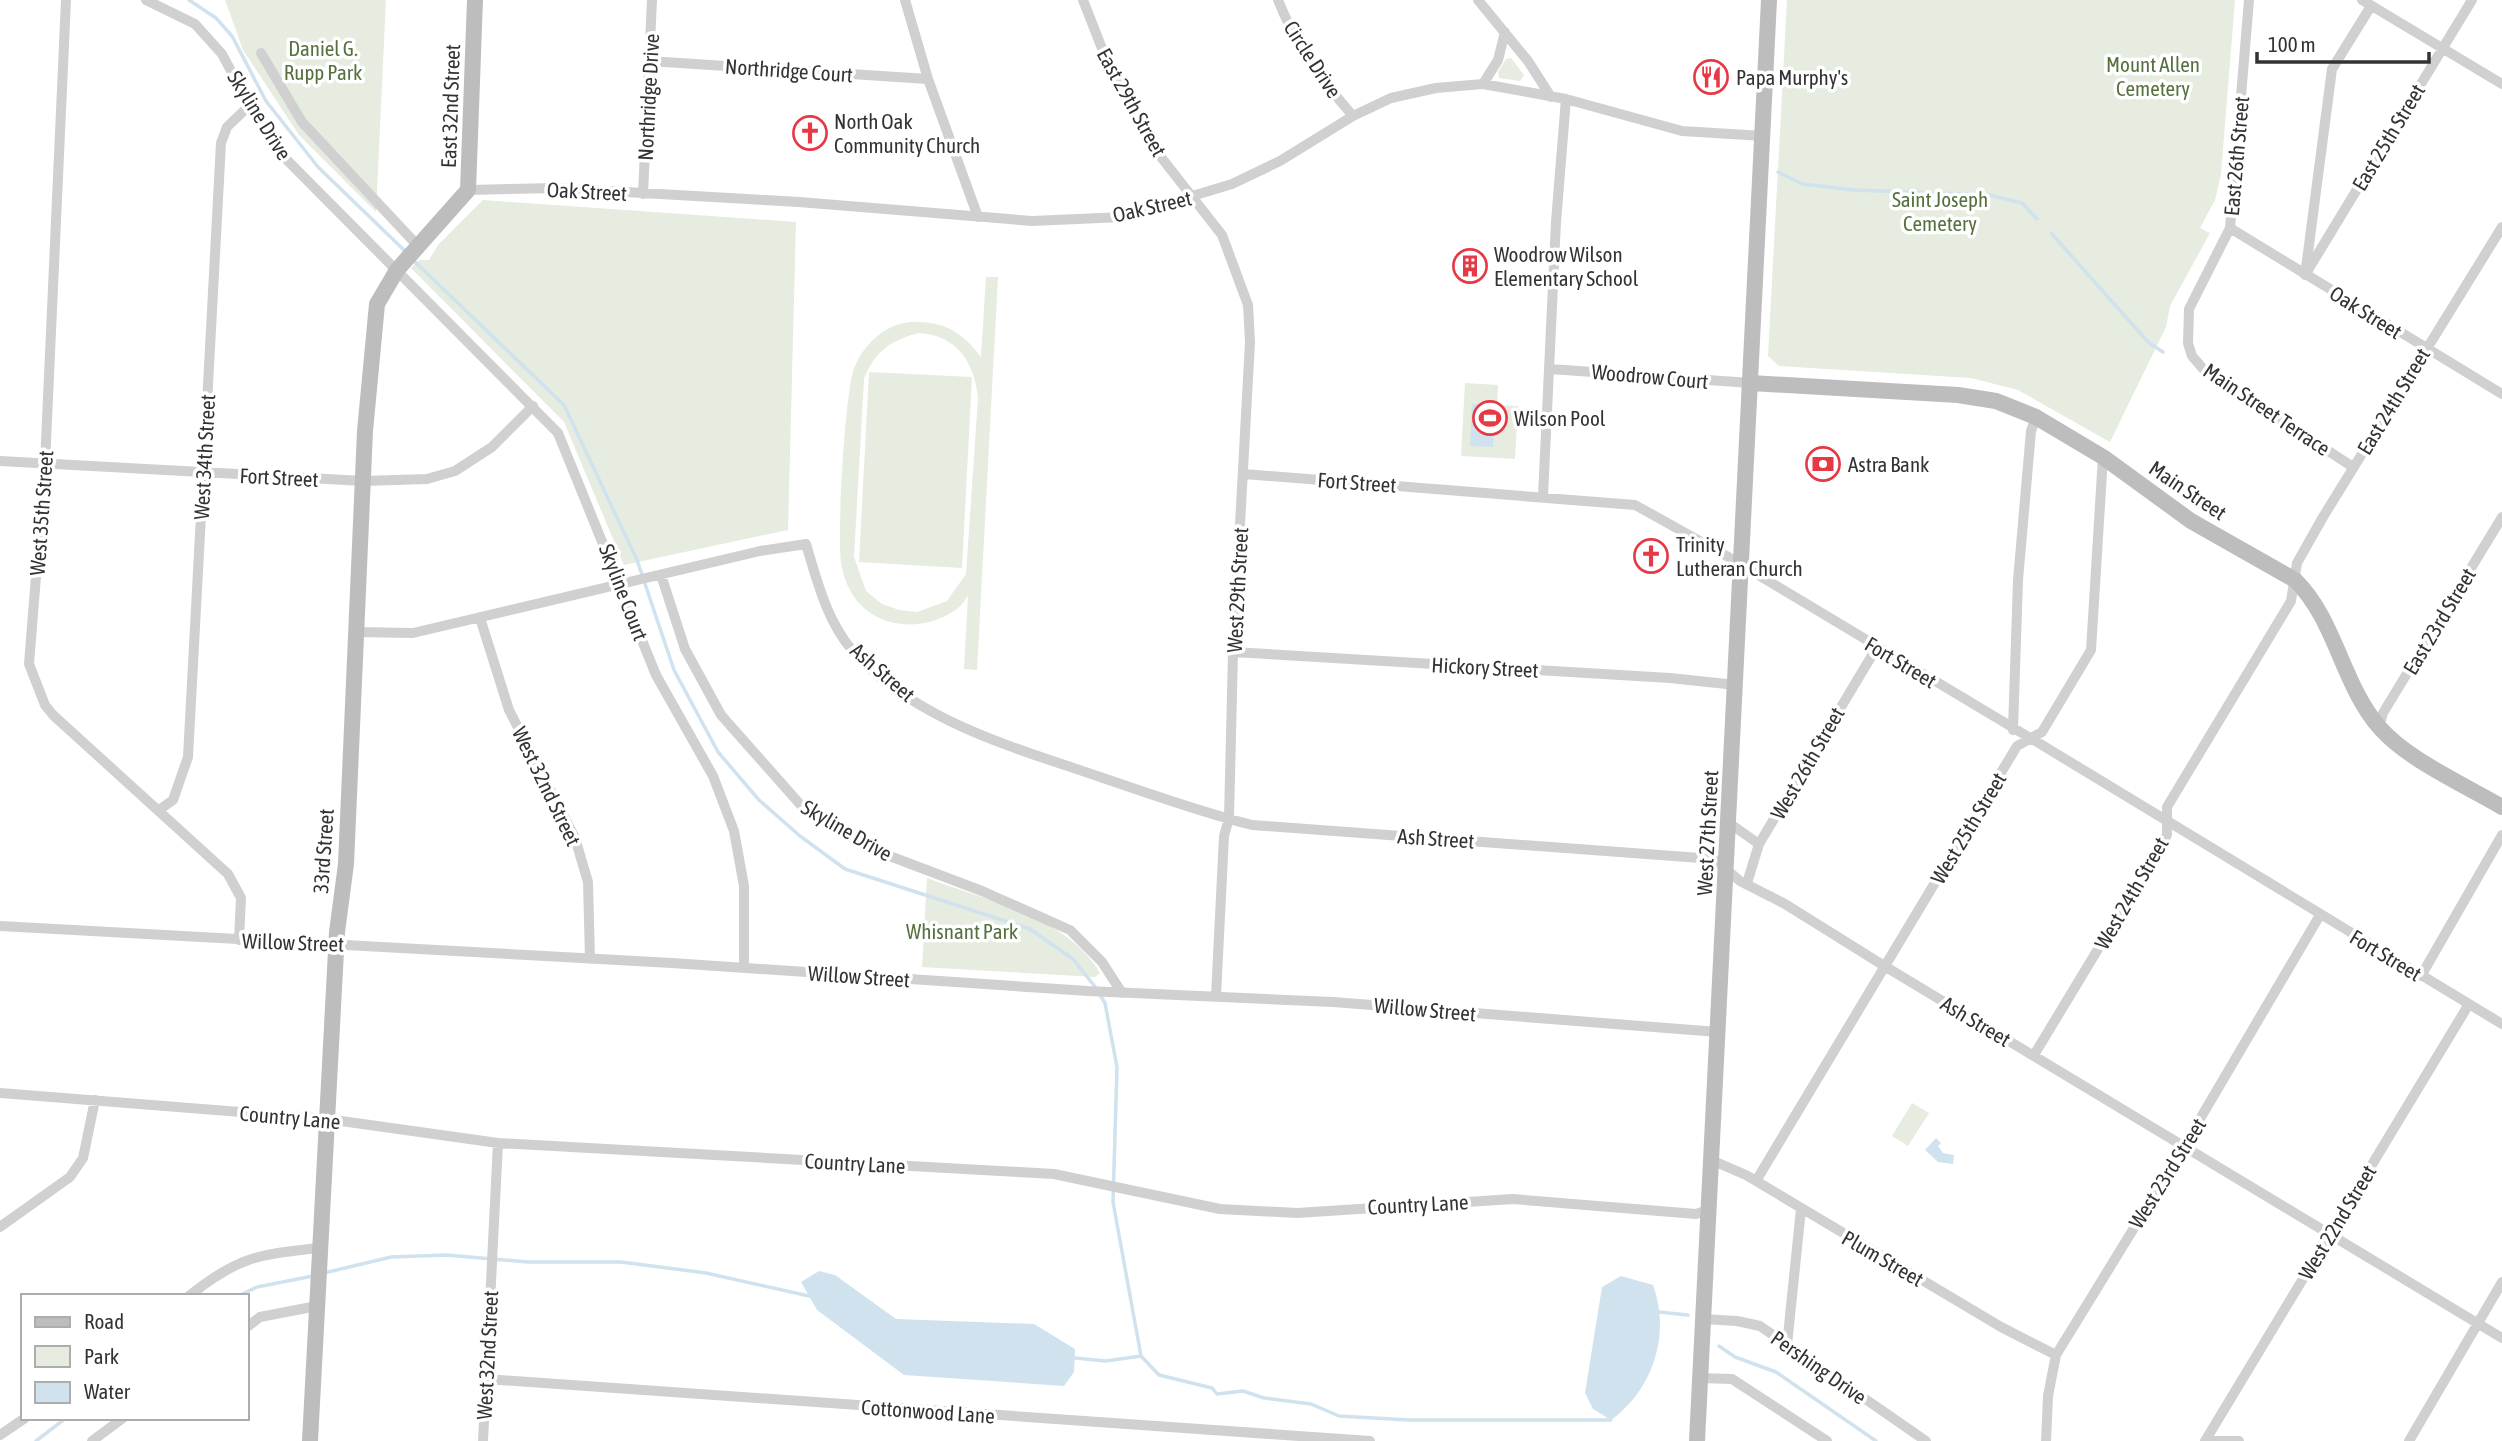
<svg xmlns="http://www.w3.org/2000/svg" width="2502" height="1441" font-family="'Asap Condensed',sans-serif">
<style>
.green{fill:#e6ecdf;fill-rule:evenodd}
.water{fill:#cfe2ee}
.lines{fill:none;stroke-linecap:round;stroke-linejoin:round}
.stream{stroke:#cfe2ee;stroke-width:3.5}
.street{stroke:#d0d0d0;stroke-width:10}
.secondary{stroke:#bdbdbd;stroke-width:16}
.labels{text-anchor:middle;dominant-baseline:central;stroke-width:7;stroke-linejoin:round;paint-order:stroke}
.park-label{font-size:21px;fill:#56703f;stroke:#fff}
.street-label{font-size:21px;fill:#333;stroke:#fff}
.poi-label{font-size:21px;fill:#333;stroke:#fff;text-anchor:start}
</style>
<rect width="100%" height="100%" fill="#fff"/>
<path class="green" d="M225 0H386L376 212 299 135 243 50Z
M1787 0H2235L2221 174 2215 200 2200 228 2210 233 2170 306 2166 327 2110 442 2018 390 1971 378 1779 366 1768 356Z
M1511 58 1524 75 1520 81 1499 78 1498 72 1506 59Z
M483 200 796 222 788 530 624 565 564 422 411 268 419 260H429L438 245Z
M986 277H998L977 670 964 669 968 596C964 601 960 608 954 611 920 634 868 628 849 588 845 581 842 570 841 562 837 538 845 386 855 366 867 340 890 320 920 322 949 323 965 336 981 357ZM919 333C957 335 975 363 978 399L966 574 947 601 917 612 899 610 882 604 866 591 854 557 864 379C875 351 891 340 919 333Z
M869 372 972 377 962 568 859 562Z
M1465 383 1498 385 1497 405 1518 406 1515 459 1461 456Z
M927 878C984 900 1067 916 1100 973L1095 977 922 967Z
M1912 1103 1929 1113 1908 1146 1892 1136Z"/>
<path class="water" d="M1472 404 1495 405 1493 447 1470 446Z
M1936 1138 1941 1143 1938 1146 1943 1153 1954 1155 1953 1164 1938 1162 1925 1150Z
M819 1271 835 1275 896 1319 1034 1324 1075 1349 1074 1372 1064 1386 904 1375 817 1310 801 1282Z
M1621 1276 1653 1285C1671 1334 1653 1390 1611 1420L1593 1409 1585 1393 1602 1287Z"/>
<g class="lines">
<path class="stream" d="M189 0 216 18 232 36 266 101 318 167 407 253
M1778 172 1802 184 1854 190 1989 195 2022 203 2037 219
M2051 233 2148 342 2163 352
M412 259 564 405 637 560 674 670 718 752 759 800 800 836 845 869 1030 929 1073 959 1096 988
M1100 995 1105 1003 1117 1067 1113 1202 1141 1356 1159 1375 1212 1388 1217 1394 1243 1391 1264 1398 1311 1404 1339 1416 1409 1420H1611
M324 1273 391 1257 446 1255 528 1262H621L706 1273 809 1296
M238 1296 257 1287 313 1276
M1659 1312 1688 1315
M1719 1346 1735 1357 1776 1372 1876 1441
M1075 1358 1106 1361 1141 1356
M36 1441 66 1418"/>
<path class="street" d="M66 0 45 464 29 664 45 705 53 715 228 874 241 898 239 940
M146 0 195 24 222 54 255 116 281 154 558 433 656 675 713 776 734 831 744 886V968
M905 0 928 79 978 217
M1083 0 1101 46 1157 152 1222 235 1248 305 1250 342 1233 652 1229 818 1224 836 1216 996
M1278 0C1294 41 1324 83 1353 116
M1478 0 1528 61 1551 97
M2249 0 2230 228 2189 309 2188 343 2192 356 2205 371 2353 467
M2362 0 2502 84
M261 53 302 122 418 246
M649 61 928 79
M1483 84 1498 60 1505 32
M468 190 556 188 799 202 1032 221 1123 217 1232 184 1280 161 1353 116 1391 98 1436 88 1483 84 1566 99 1682 131 1763 136
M643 194 652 0
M2230 228 2502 394
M2306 268 2332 69 2371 6
M2305 275 2472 0
M1550 369 1751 383
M0 461 363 481 427 479 455 471 492 447 533 406
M1244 474 1635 505 1725 555 2042 745 2502 1024
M1543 496 1556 222 1566 99
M661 575 685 649 721 715 806 811 887 855 982 891 1070 930 1102 962 1122 993
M480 618 509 710 575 838 588 882 590 959
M356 632 413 633 760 551 806 544C817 581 827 621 852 650 914 721 1016 748 1100 777 1151 794 1200 812 1252 825L1714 859 1740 881 1785 904 1886 967 2502 1338
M1233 652 1670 678 1736 685
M2379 727 2383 713 2502 517
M2013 730 2018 580 2031 431 2036 417
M159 810 173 800 188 757 221 143 227 127 250 105
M1729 823 1759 844
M1747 883 1759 844 1877 647
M0 926 672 963 1088 991 1333 1002 1718 1032
M2421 976 2502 835
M2034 1055 2167 835V807L2291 601 2297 563 2323 517 2502 227
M0 1093 327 1119 498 1143 1054 1174 1220 1209 1297 1213 1513 1199 1696 1214 1708 1210
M1711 1160 1746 1175 2001 1327 2056 1355
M1756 1181 2017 746 2042 732 2091 650 2103 457
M0 1227 70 1177 83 1158 95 1100
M189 1296C239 1256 257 1255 319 1248
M1703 1319 1737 1321 1760 1326 1926 1441
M247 1327 260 1317 317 1306
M1787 1345 1801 1209
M1700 1378 1732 1379 1827 1441
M486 1379 1370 1441
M0 1435 25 1418
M92 1441 123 1418
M483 1441 498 1143
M2046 1441 2048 1396 2056 1355 2177 1158 2320 915
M2205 1441 2469 1004
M2205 1441H2239
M2409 1441 2502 1282"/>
<path class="secondary" d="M1751 383 1958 395 1996 401 2036 417 2103 457 2191 521 2295 580C2336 620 2342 685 2380 728 2408 760 2465 785 2502 807
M310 1441 337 932 346 864 365 431 377 304 397 270 468 190 475 0
M1697 1441 1769 0"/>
</g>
<defs>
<g id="restaurant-ring" transform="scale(1.75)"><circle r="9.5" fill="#fff" stroke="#e63946" stroke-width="1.5"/><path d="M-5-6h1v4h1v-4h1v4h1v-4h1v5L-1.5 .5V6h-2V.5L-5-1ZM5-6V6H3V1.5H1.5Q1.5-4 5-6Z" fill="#e63946"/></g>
<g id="church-ring" transform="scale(1.75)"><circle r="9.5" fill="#fff" stroke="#e63946" stroke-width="1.5"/><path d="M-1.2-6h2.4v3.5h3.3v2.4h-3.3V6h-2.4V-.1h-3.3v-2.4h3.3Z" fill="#e63946"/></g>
<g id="building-ring" transform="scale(1.75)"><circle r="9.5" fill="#fff" stroke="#e63946" stroke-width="1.5"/><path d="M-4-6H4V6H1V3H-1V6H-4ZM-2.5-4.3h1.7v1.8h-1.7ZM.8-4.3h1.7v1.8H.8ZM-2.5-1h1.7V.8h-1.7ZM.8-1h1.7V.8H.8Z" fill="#e63946"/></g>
<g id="stadium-ring" transform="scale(1.75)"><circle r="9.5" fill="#fff" stroke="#e63946" stroke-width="1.5"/><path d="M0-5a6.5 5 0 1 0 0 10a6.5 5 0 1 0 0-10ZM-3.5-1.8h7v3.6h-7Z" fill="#e63946"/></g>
<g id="bank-ring" transform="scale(1.75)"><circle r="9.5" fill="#fff" stroke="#e63946" stroke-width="1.5"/><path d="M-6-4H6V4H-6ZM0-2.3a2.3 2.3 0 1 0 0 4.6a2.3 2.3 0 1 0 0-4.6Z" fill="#e63946"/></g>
</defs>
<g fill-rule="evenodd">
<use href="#restaurant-ring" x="1711" y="77"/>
<use href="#church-ring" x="810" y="133"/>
<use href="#building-ring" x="1470" y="266"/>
<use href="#stadium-ring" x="1490" y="418"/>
<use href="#bank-ring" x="1823" y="464"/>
<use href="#church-ring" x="1651" y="556"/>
</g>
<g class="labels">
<g class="park-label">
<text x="323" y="48">Daniel G.<tspan x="323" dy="24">Rupp Park</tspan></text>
<text x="2153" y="64">Mount Allen<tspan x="2153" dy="24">Cemetery</tspan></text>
<text x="1940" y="199">Saint Joseph<tspan x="1940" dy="24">Cemetery</tspan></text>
<text x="962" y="931">Whisnant Park</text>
</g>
<g class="street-label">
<text transform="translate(1313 59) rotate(57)">Circle Drive</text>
<text transform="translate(789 70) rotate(4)">Northridge Court</text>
<text transform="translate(648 97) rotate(-87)">Northridge Drive</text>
<text transform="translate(1132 102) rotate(61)">East 29th Street</text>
<text transform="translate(450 106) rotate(-88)">East 32nd Street</text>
<text transform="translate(260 115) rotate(58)">Skyline Drive</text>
<text transform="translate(2388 137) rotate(-59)">East 25th Street</text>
<text transform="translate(2236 156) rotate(-85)">East 26th Street</text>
<text transform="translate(587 191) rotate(3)">Oak Street</text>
<text transform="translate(1152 206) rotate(-13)">Oak Street</text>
<text transform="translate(2366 312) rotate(32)">Oak Street</text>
<text transform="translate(1650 376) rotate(5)">Woodrow Court</text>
<text transform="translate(2393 401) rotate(-59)">East 24th Street</text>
<text transform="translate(2267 409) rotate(34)">Main Street Terrace</text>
<text transform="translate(204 457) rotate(-87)">West 34th Street</text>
<text transform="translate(279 477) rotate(3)">Fort Street</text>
<text transform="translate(1357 482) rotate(4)">Fort Street</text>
<text transform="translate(2188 490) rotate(34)">Main Street</text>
<text transform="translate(41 513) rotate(-86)">West 35th Street</text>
<text transform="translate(1237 590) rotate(-87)">West 29th Street</text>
<text transform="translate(624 592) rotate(69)">Skyline Court</text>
<text transform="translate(2439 621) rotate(-59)">East 23rd Street</text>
<text transform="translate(1901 662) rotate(31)">Fort Street</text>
<text transform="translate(1485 667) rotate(3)">Hickory Street</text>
<text transform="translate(883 672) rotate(41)">Ash Street</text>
<text transform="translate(1807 763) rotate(-60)">West 26th Street</text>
<text transform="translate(547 786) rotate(64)">West 32nd Street</text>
<text transform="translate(1968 828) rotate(-59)">West 25th Street</text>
<text transform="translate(847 830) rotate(30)">Skyline Drive</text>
<text transform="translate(1707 833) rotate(-87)">West 27th Street</text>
<text transform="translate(1436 838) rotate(4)">Ash Street</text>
<text transform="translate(323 851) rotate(-86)">33rd Street</text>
<text transform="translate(2131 893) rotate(-60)">West 24th Street</text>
<text transform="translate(293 942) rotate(2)">Willow Street</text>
<text transform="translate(2386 955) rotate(31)">Fort Street</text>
<text transform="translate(859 976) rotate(4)">Willow Street</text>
<text transform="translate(1425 1009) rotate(5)">Willow Street</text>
<text transform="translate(1976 1021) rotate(31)">Ash Street</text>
<text transform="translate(290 1117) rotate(5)">Country Lane</text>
<text transform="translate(855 1163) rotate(3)">Country Lane</text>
<text transform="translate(2167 1173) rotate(-58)">West 23rd Street</text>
<text transform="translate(1418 1204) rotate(-3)">Country Lane</text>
<text transform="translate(2337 1222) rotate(-59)">West 22nd Street</text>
<text transform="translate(1883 1258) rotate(30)">Plum Street</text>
<text transform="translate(487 1355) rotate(-87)">West 32nd Street</text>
<text transform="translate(1819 1367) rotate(35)">Pershing Drive</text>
<text transform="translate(928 1411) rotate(4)">Cottonwood Lane</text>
</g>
<g class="poi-label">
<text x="1736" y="77">Papa Murphy's</text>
<text x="834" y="121">North Oak<tspan x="834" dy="24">Community Church</tspan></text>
<text x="1494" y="254">Woodrow Wilson<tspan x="1494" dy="24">Elementary School</tspan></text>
<text x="1514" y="418">Wilson Pool</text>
<text x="1848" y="464">Astra Bank</text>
<text x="1676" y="544">Trinity<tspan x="1676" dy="24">Lutheran Church</tspan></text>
</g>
</g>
<rect x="21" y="1294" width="228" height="126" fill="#ffffff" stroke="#adadad" stroke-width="2"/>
<rect x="35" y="1317" width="35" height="10" fill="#bdbdbd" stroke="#adadad" stroke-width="2"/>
<text x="84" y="1329" font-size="21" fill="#333333">Road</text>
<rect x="35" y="1346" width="35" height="21" fill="#e6ecdf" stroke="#adadad" stroke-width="2"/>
<text x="84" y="1364" font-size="21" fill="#333333">Park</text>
<rect x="35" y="1382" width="35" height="21" fill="#cfe2ee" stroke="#adadad" stroke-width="2"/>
<text x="84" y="1399" font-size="21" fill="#333333">Water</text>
<path d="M2257 52v10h172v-10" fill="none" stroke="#333333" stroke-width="3.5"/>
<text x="2268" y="52" font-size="21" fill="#333333" stroke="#ffffff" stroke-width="5" paint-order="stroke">100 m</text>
</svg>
